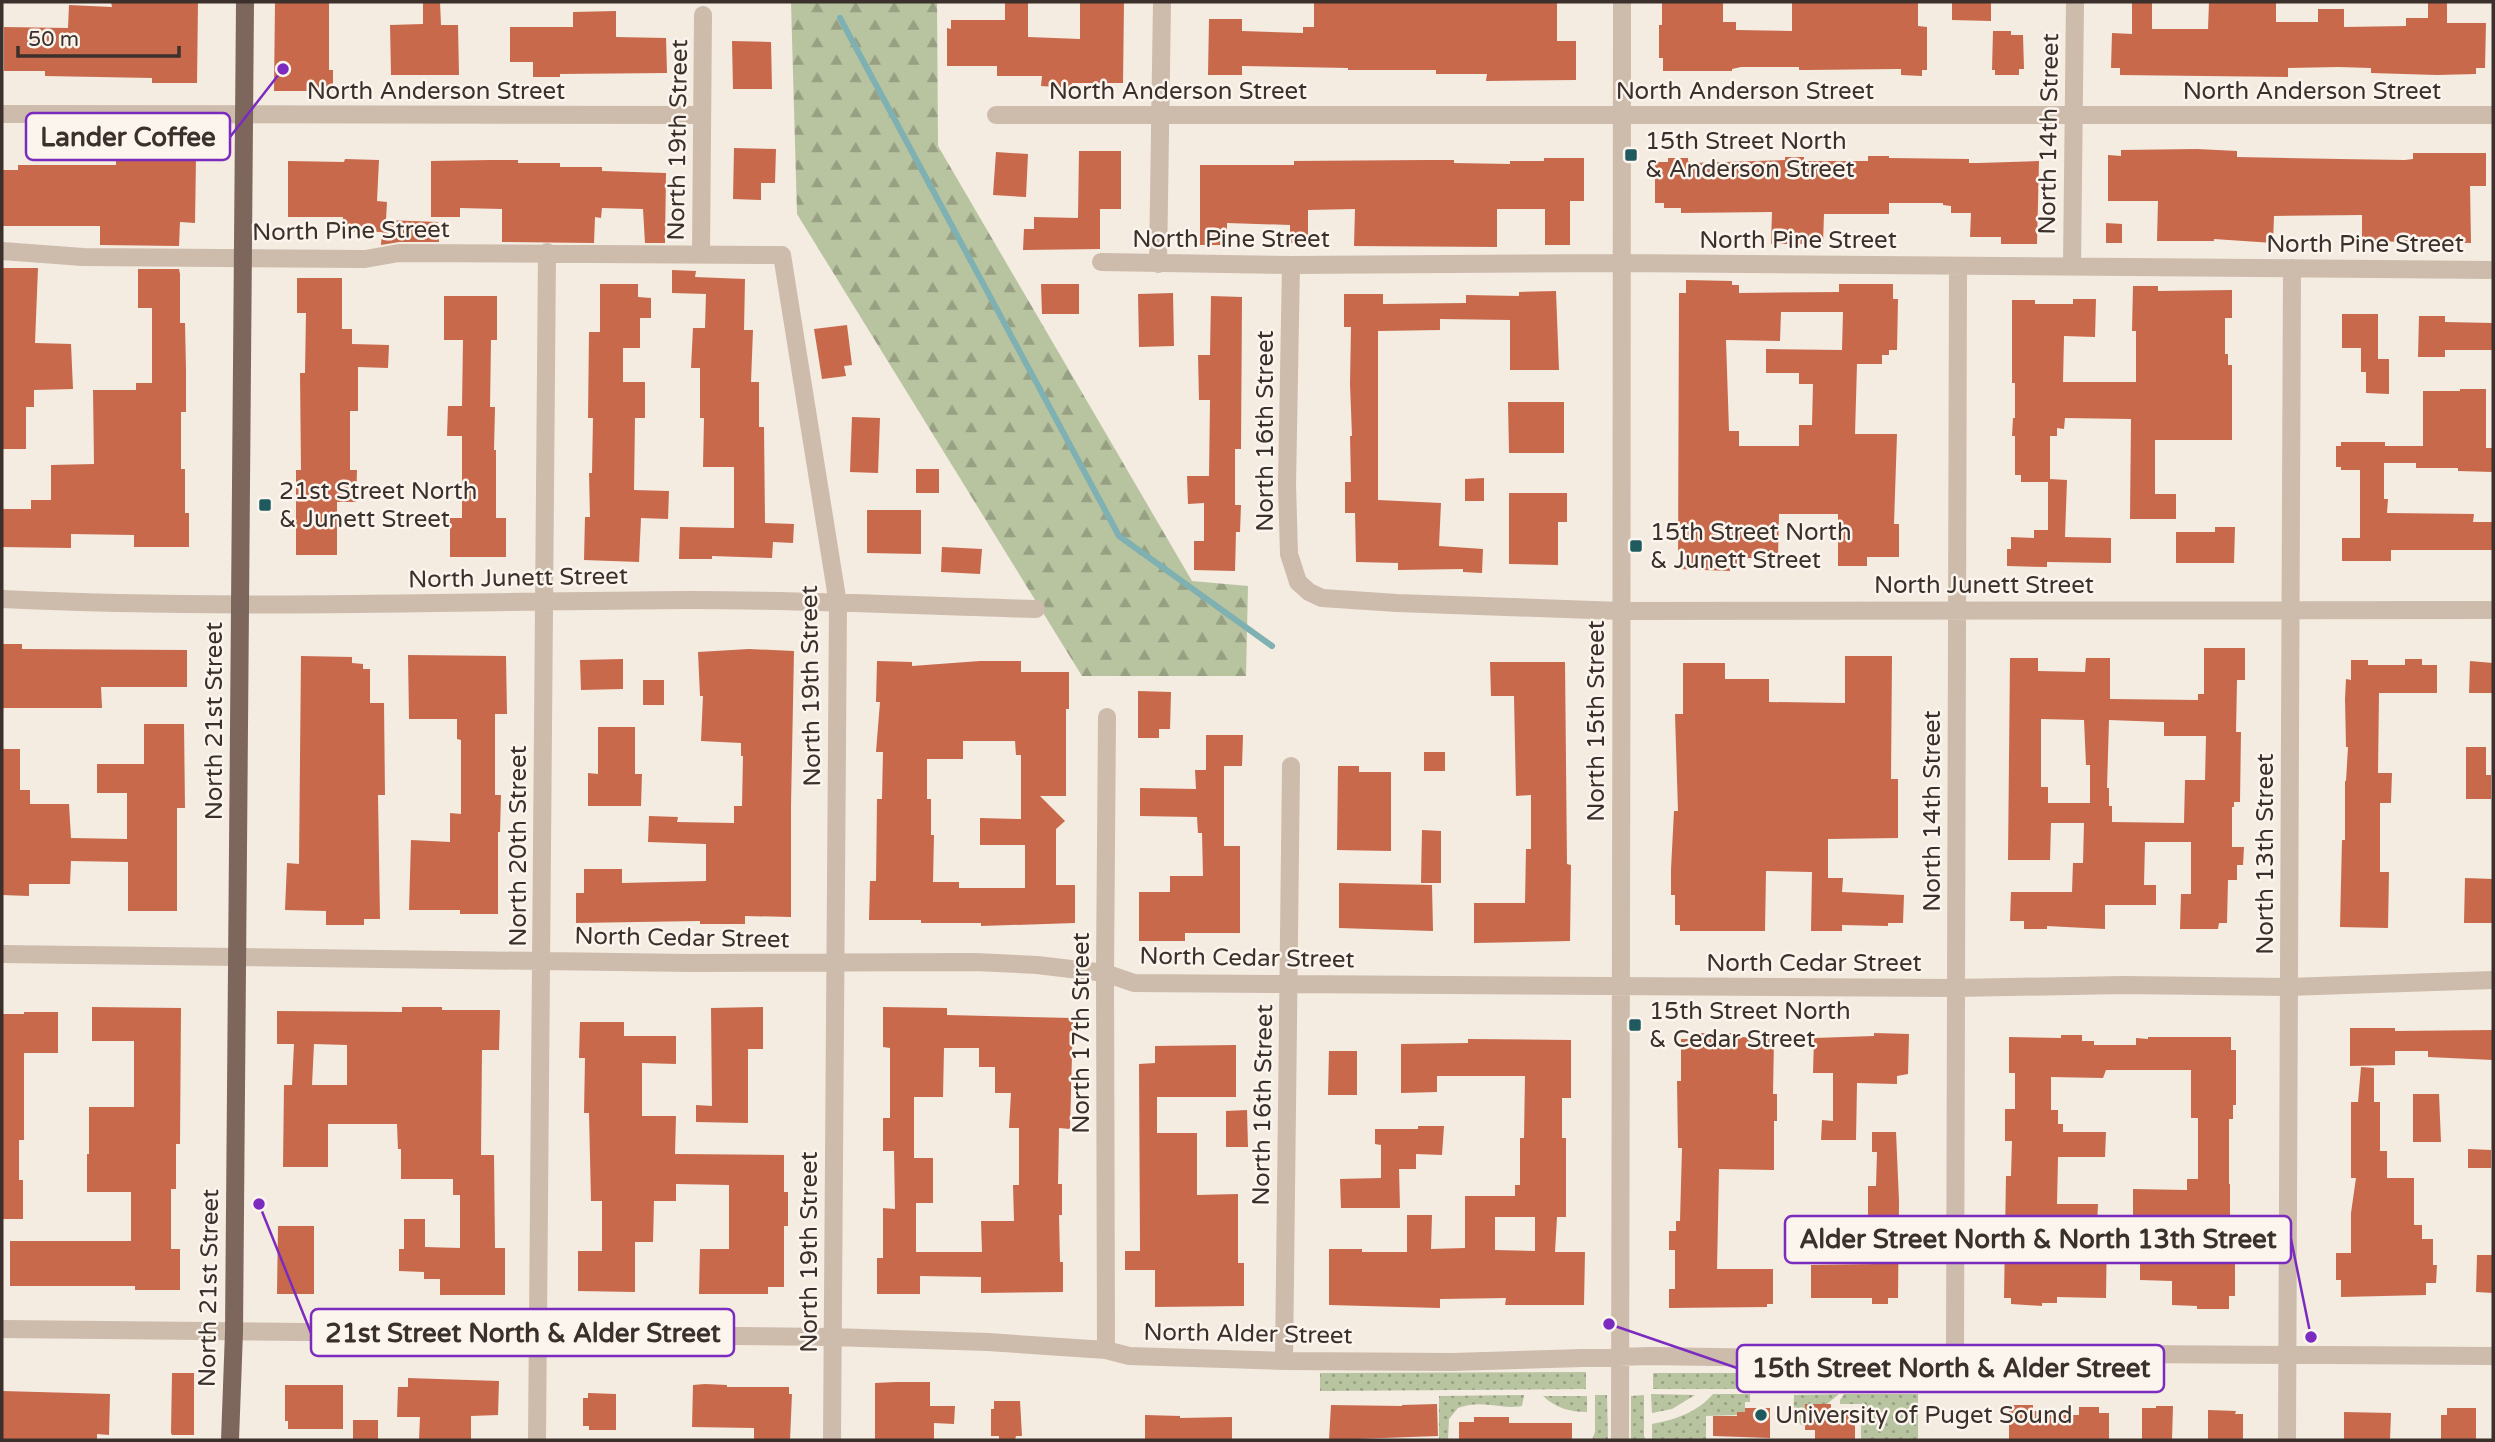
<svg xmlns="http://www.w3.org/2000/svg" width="2495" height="1442" font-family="'Varela Round',sans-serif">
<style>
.grass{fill:url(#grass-dots)}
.forest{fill:url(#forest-firs)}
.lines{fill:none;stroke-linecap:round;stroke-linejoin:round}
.stream{stroke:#7fb0b2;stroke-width:6}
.building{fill:#c8694b;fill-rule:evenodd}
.minor{stroke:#cdbbac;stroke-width:18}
.major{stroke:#7d675c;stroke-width:18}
.poi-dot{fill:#1f5a5e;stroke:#fbf5ee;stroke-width:2.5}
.labels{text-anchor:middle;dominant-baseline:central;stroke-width:5;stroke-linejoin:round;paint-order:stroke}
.street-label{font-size:24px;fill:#3b302b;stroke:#fbf5ee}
.poi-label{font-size:24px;fill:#3b302b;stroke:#fbf5ee;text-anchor:start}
.leader{fill:none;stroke:#7b2cbf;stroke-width:2.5}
.callout-dot{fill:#7b2cbf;stroke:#fbf5ee;stroke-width:2.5}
.callout{fill:#fbf5ee;stroke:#7b2cbf;stroke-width:2.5}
.callout-label{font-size:26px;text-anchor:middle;font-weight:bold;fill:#3b302b}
</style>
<defs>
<pattern id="grass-dots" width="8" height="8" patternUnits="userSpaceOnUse" patternTransform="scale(1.75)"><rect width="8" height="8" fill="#b8c4a0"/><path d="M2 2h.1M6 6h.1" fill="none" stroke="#97a083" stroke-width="1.8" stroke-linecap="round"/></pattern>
<pattern id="forest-firs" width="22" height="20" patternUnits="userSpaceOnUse" patternTransform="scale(1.75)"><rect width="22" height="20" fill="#b8c4a0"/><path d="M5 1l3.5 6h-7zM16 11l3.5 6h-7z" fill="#97a083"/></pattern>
</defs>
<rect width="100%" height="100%" fill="#f4ebe1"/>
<path class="grass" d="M1586 1372V1389L1320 1391V1373Z
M1653 1373H1778L1779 1389H1653Z
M1651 1394 1695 1395 1672 1409 1652 1413Z
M1713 1394H1750V1402H1745V1412H1737V1415L1706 1416V1440H1652V1424C1677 1419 1696 1413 1713 1394Z
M1839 1394 1827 1404H1805V1426C1791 1422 1794 1407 1794 1395Z
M1844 1394H1918V1440H1861V1404H1840V1400Z
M1524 1395 1522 1406C1500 1410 1483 1399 1458 1408L1449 1419 1448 1440H1439V1396Z
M1595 1395H1607L1608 1440H1592L1595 1432Z
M1644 1395V1436L1646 1440H1631V1396Z
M1543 1396H1587V1412C1569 1412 1556 1408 1543 1396Z"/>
<path class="forest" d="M791 2H937L938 146 1192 581 1248 586 1246 676H1082L797 214Z"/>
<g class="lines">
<path class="stream" d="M840 18 1119 536 1272 646"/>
</g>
<path class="building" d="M111 2H198L197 83H152V78L45 76V71H4V27L68 28 69 5 112 7Z
M275 2H329V70H333V91H274Z
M423 2H440L441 25H458L459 75H391L390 25 423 24Z
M1005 2H1028V37L1080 39V2H1124L1123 83H1072V88L1041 86 1042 76H997V66H947V28L951 29V20H1005Z
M1314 2H1557V41H1576V80L1486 81 1487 74H1436V70H1348V68L1242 66V75H1208L1209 19H1242V31L1303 33V27H1314Z
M1662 2H1723V22H1736V30L1792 31V2H1918V26L1927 27V70H1922V76L1901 75V69H1897L1806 70H1799V67H1741L1732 69V71H1663V58H1659V25H1662Z
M1952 2H1991V21L1952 20Z
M2132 2H2152V29H2208L2209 2H2276V22H2318V9H2344V27L2406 26V18H2428V2H2447V23H2486L2485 68H2476V74L2437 75 2371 73V68L2338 67 2288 68V77L2120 75V68H2111L2112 33 2132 34Z
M616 11V37L666 38 667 73 560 74V77H533V62H510V27H573V12Z
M1993 31H2011V35H2023L2024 69H2019V75H1995V70H1992Z
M732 41 771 42 772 89H733Z
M734 148 776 149 775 183H761V200L733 199Z
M2197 149 2237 151V157L2339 159 2405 160 2413 159V153H2486V186H2470L2471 243 2362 241V215L2274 216 2273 243 2214 239V241H2157L2158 201H2108V155L2121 156V150Z
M1079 151H1121V209H1100V249L1023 250 1024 229H1034V217L1078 218Z
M996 152 1028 154 1026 197 993 195Z
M116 155 196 157 195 223 180 222 179 246 100 245V226H2V170H18V165H116Z
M1868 156H1889V158L1969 159V163H1979L2039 161 2037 244H2001V237H1970L1971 213H1951V206L1943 205V203H1889V214H1824L1823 244H1771L1772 212 1681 213V208H1664V203H1655V162H1668V158H1688V161L1692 163 1785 160V157H1804V161H1868Z
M1544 158H1584V201H1570V245H1545V209H1497V247L1354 246 1355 209 1308 210V243H1290V225L1227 223V245H1200V165H1294V161L1426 160H1454V163L1510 164V161H1544Z
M345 159 379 160 377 201 387 202 386 220 438 222 439 242H399L381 245 382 232 342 231 343 217H288V161L344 162Z
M491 160H518V163H560V167H602V171L666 173 665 243H645L643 209 602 208 601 218 595 217 594 243 502 242V209L460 208V217H431V161Z
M2106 223 2122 224V243H2106Z
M2 268H38L35 343 71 344 73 389 34 390V407H26V449H2Z
M138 269H179L180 274V323H185L186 370V412H181V469H185V513H189V547H134V535L71 534V548L2 547V509H31V500H51V465L94 464 93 390H136V383H152V308H138Z
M672 270 696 271 695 277 745 279 744 330H753L751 382H759V427H764L765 523 794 524 793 543 773 542 772 558 712 556V559H679L680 527 734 528V467H703L704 418H700V368H691L693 328H705L706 294 672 293Z
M297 278H342V329H352V344L389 345 388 368 358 367V411H350V470H357L356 502H337V555H296V470H301L300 373H305L306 313H297Z
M1686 280 1732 281V285H1739V293L1839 292V284H1893V299H1898L1897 350H1889V355H1882V364H1857L1855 434H1897L1894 524H1899V557H1867V566H1838V514H1779L1778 558H1738V568H1730V571L1678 569 1679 293H1686ZM1781 312H1843L1842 350 1766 349V373H1799V384H1813L1812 425H1799V446H1739V431H1729L1726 340 1780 341Z
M600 284H638V297L651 298V318H640V348H623V382H645V418H635L634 490 669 491 668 519 641 518 639 562 584 560 585 517H590L589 473H592L593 418H588L589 332H600Z
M1041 284H1079V314H1042Z
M2133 286H2158V291L2232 290V318H2225V354H2228V365H2232V440H2155V494H2176V519H2130L2131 419 2065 418 2064 429 2057 428V436H2050V479L2067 480 2065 537 2111 538V563L2047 562V567L2007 566V549H2011V537L2034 538V530H2048V482H2021V475H2015V436H2012L2013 418H2015V383H2012V300H2035V304H2073V299H2096L2095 337 2064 336 2063 382H2136V331H2132Z
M1556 291 1559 370H1510V320L1440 319V330L1378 331V500L1441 503 1439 546 1483 549 1482 573 1463 572V569L1398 570V563L1356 562 1355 513H1345V482H1351L1350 436H1352L1350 384 1351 327H1344V294H1383V304L1466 303V295L1519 296V292Z
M1173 293 1174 346 1139 347 1138 294Z
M444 296H497V340H491L490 407H495L494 450H496V518H506V557H450V518H462V436H447L448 406H462L463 340H444Z
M1211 296 1242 297 1241 449H1235V505H1241L1240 532H1236L1235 571 1194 570V541H1204V503L1188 504 1187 476H1209L1210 400H1199L1198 355H1210Z
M2342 314H2378V359H2389V394L2366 393V372H2361V348H2342Z
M2419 316H2445V322L2493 323V350H2445V357H2418Z
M847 325 852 365 844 366 846 376 822 379 814 329Z
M2460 389H2486V448H2493V472L2458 471V468H2416V463H2384V499H2388L2387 513 2474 514 2473 522H2493V550H2391V561H2342V538H2360V470H2341V467H2336V446H2341V442H2385V446H2423V391H2460Z
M1508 402H1564V453H1509Z
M852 417 880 418 878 473 850 472Z
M916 469H939V493H916Z
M1484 478V501H1465V479Z
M1509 493H1567V522H1558V565L1509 564Z
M867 510H921V554L867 553Z
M2215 527H2235L2234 563H2176V532H2215Z
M942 547 982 549 980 574 941 572Z
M2 644H22V649L187 650V687H101L102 708H2Z
M2204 648H2245V680H2237L2236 732H2241L2240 802H2234V807H2232V847H2244L2243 865H2237V880H2228L2227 923H2219L2218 929H2180L2181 894H2191V842H2145L2144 885H2156V905H2105V929L2047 926V929H2024V921H2010L2011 892H2072L2073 863H2083L2084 823H2051L2050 860H2008L2010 658H2038V671L2085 672 2086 658H2110V699L2198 700V694H2204ZM2041 719 2084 720 2086 765H2090V803H2048V787H2041ZM2109 720 2164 722V736H2206L2205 780H2185L2184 823 2112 822V806H2109V788H2107Z
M749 649 794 651 791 806V917L745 916V924H700V921L576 923V893H584V869H622V883L706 881V844L648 842 649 816 678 817 677 822 734 823V806H742L743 756H741V743L701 741 703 696H700L698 652Z
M408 655 506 656 507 714H495V795H501L500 832H498V914H460V910H409L411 840 450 842V813L461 814V740L457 739V719H409Z
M301 656 352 657V663L363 664V669H370V703H384L385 795H378L380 919H364V925H326V911L285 910 287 863 299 864Z
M1845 656H1892L1891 779H1898V838L1828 839V878H1843L1842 892 1904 895 1903 923H1888V926L1842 925V931H1811L1812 872 1766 871 1765 931H1680V925H1675V895H1671V869L1674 811H1678L1675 714H1683V663H1725V679H1769V702L1845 703Z
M623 659V689L581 690 580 660Z
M2405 659H2422V665H2437V693H2379L2378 773H2392L2391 803H2380V872H2389L2388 928 2340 927 2342 840H2345V781H2346L2348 747H2346L2345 699 2346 679 2351 680V660H2368V665H2405Z
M877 661 912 662V666L980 661H1021V672H1069V709H1066V796H1040L1065 821 1056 829V885H1075V923L981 926V923H921V920H869L870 881H876L877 799H882L883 752H876L880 702H876ZM963 741H1015L1016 755H1021V819L980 818V845H1025V888H959V882H933L934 835H931V799H927V759H963Z
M2470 661 2493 663V693H2469Z
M1490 662H1565L1567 864 1571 865 1570 941 1474 943V903H1525L1526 849H1531V795L1516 796 1514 696H1491Z
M643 680H664V705H643Z
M1138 691 1171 692 1170 729H1159V738H1138Z
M144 724H184L185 808H177V911H128V862L71 861 70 884H29V896L2 895V749H20V790H30V804H69L71 838 127 839V793H97V764H144Z
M598 727H635V774H642L641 806H588V773L598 774Z
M1206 735H1243L1242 766H1224V846H1240V933H1185V941H1139V892H1170V876H1203L1202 833H1198L1197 817 1140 816V788L1196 789 1195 770H1206Z
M2466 747H2486V775H2491V799H2466Z
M1424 752H1445V771H1424Z
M1338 766H1359V772H1391V851L1337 850Z
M1422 830 1441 831V883H1421Z
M2465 878 2493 879V923H2464Z
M1339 883 1432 885 1433 931 1339 928Z
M92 1007 181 1008 180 1144H176V1189H171V1249H180V1290H135V1286H10V1241H131V1192H87V1154H89V1107H134V1041H92Z
M402 1007H442V1010H500L499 1050H482L481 1155H494L495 1248H505V1295H440V1279H424V1272L399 1271V1249H404V1219H425V1247L460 1248V1195H453V1179H401V1149H398L397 1124H328V1167H283L284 1085H292L294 1044H277V1011L402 1012ZM314 1044 347 1045V1085H312Z
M763 1007V1049H748V1123L696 1122V1105L712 1106 711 1008Z
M883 1007 947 1008V1015L1073 1018 1070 1129 1059 1128 1058 1184H1062V1215H1059L1060 1262H1063V1292L981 1293V1277L920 1276V1294H877V1258H883V1208L895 1209 894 1151H883V1118H890V1048L883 1047ZM944 1048H979V1067H995V1093H1011L1009 1128H1019V1185H1013L1014 1221H981L982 1252H916V1203H933V1158H914V1097H943Z
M24 1012H58V1053H24V1140H19V1180H23V1219H2V1014H24Z
M580 1022H624V1036H676V1064L642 1063V1116H676L675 1154 784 1155V1192H788V1226H784V1287H768V1294H699L700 1249H729V1185L676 1184V1201H654L653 1242H635V1292L578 1291V1251H602V1201H591L589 1113H584L585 1058H579Z
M2350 1028H2395V1031L2493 1030V1060L2428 1057V1051H2395V1065L2350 1066Z
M1698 1033H1737V1037L1774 1038 1773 1094H1777V1121H1774V1170L1719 1169 1717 1269H1773V1304H1767V1307L1669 1308V1289H1675V1250H1669V1231H1676V1221H1680L1682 1148H1678L1677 1081H1681V1039H1698Z
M1874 1033 1909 1034 1908 1074 1897 1076V1084L1857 1083 1856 1140H1821L1822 1120 1833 1121V1073H1813L1814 1038 1874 1036Z
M2061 1035H2082V1041H2094V1045H2136V1038L2148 1039V1037H2231V1050H2236V1105H2233V1119H2229V1184H2230V1223H2235V1296H2229V1309H2197V1306L2172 1305V1281L2140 1280V1235H2133V1189L2187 1190V1179H2198V1118H2191V1070H2106L2103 1078 2051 1077V1110H2058V1124H2063V1132H2106L2105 1157H2058L2057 1204H2098L2097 1225H2107L2106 1298 2057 1297V1303H2042V1306L2011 1304V1298H2004L2006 1176H2011L2012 1141H2005V1109H2015V1073H2009V1037L2061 1038Z
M1468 1039 1571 1040V1098H1562V1138H1566V1217H1557L1555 1252H1585L1584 1305H1505L1506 1298 1440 1299V1308L1329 1305V1249H1362V1252H1407V1215H1432L1431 1249 1465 1248V1196H1515V1185H1520V1138H1524L1525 1076H1437V1092L1401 1093V1044L1468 1043ZM1495 1217H1535V1251L1495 1250Z
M1236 1045V1097H1157V1133H1197V1195L1238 1194V1263H1244V1306L1155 1307V1270H1125V1251H1140L1139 1064 1155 1063V1046Z
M1329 1051H1357V1095H1328Z
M2361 1067 2374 1068V1102H2380V1151H2387V1178H2414V1225H2422V1239H2433V1265H2437L2436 1283H2426V1295L2341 1297V1280H2336V1253H2351V1213L2356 1178H2351V1102H2358Z
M2413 1094H2439L2441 1142H2413Z
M1247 1110 1248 1147H1226V1111Z
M1418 1126H1444L1442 1155 1416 1154V1169H1399L1400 1208H1341L1340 1179 1381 1178V1145L1375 1144V1129H1418Z
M1872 1132H1896L1899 1201 1898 1298H1888V1304H1872V1298H1811V1265L1876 1264V1228H1868V1186H1876L1877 1152H1872Z
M2468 1149 2491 1150V1168H2468Z
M278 1226H314V1294H277Z
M2477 1255H2493V1293L2476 1292Z
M172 1373H194V1435H172L171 1433Z
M408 1378 499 1381 498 1415 471 1416V1440H419L420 1417H397L398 1387H408Z
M896 1382H930V1406H955L954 1424 934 1423V1440H875V1383Z
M705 1384 727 1385V1387H789V1394H792L790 1440H754V1428L692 1427 693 1385Z
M285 1385H343V1429H288V1421H285Z
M2 1391 110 1394 109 1435 97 1434V1440L2 1439Z
M588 1393 616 1394V1430H589V1426H583V1398H588Z
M994 1401H1020L1022 1436H1016L1015 1440H999V1436H991V1409H994Z
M1437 1404 1438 1436 1329 1440 1331 1405 1402 1406V1405Z
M1805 1404H1831V1413H1855V1440H1815V1430H1805Z
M2009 1405H2033V1411H2043V1415H2079V1407H2099V1413H2109V1440H2009Z
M2156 1406H2173L2172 1440H2142V1408H2156Z
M1745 1408H1770V1438L1713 1436V1416H1737V1412H1745Z
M2447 1408H2476V1440H2441V1415H2447Z
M2208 1410 2236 1411 2235 1414H2243V1440H2208Z
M2344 1412 2391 1413 2390 1440H2344Z
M1145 1415 1180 1416V1418L1232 1417V1440H1145Z
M1474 1417H1509V1423H1572V1440H1459V1422H1474Z
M353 1420H378V1440H353Z"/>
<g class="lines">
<path class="minor" d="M2 114 702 115
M996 115H2493
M2 251 83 257 365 259 399 253 782 255 838 604 832 1440
M701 254 703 15
M1101 262 1291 265 1621 263 2493 270
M1158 264 1162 2
M1291 265 1287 485 1289 554 1298 582 1309 592 1322 598 1397 603 1620 611 2493 610
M2072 266 2075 2
M2 599C232 610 461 601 691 600 806 600 921 606 1036 609
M2 954 691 963 975 962 1037 965 1105 973 1134 983 1289 984 1956 988 2124 985 2288 987 2493 980
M2 1329 832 1337 988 1342 1106 1350 1129 1356 1284 1361 1452 1362 1650 1356 1788 1358 2128 1354 2493 1356
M1106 1350 1105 973 1107 717
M1955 1356 1958 266
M1284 1361 1291 766
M537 1440 547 252
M1620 1440C1622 961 1621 481 1622 2
M2287 1440 2292 268"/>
<path class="major" d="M230 1440 234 1332 245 2"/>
</g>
<g class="poi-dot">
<rect x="1624" y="148" width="14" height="14" rx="3.5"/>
<rect x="258" y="498" width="14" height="14" rx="3.5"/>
<rect x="1629" y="539" width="14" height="14" rx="3.5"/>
<rect x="1628" y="1018" width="14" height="14" rx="3.5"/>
<circle cx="1761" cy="1415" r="7"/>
</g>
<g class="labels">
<g class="street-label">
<text x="436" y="91">North Anderson Street</text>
<text x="1178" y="91">North Anderson Street</text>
<text x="1745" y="91">North Anderson Street</text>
<text x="2312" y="91">North Anderson Street</text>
<text transform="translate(2049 134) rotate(-89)">North 14th Street</text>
<text transform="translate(678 140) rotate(-89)">North 19th Street</text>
<text transform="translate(351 231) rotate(-1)">North Pine Street</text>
<text x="1231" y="239">North Pine Street</text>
<text x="1798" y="240">North Pine Street</text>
<text x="2365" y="244">North Pine Street</text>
<text transform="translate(1265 431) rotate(-90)">North 16th Street</text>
<text transform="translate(518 578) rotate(-1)">North Junett Street</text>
<text x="1984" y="585">North Junett Street</text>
<text transform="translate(811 686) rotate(-91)">North 19th Street</text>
<text transform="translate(214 721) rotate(-90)">North 21st Street</text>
<text transform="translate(1596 721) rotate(-90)">North 15th Street</text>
<text transform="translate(1932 811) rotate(-90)">North 14th Street</text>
<text transform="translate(518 846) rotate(-90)">North 20th Street</text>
<text transform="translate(2265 854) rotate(-90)">North 13th Street</text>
<text transform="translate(682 938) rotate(1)">North Cedar Street</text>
<text transform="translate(1247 958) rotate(1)">North Cedar Street</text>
<text x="1814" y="963">North Cedar Street</text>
<text transform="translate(1081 1033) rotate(-90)">North 17th Street</text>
<text transform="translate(1263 1105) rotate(-89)">North 16th Street</text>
<text transform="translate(809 1252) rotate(-90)">North 19th Street</text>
<text transform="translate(209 1288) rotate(-89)">North 21st Street</text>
<text transform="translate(1248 1334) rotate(1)">North Alder Street</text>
</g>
<g class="poi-label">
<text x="1645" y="141">15th Street North<tspan x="1645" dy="28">&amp; Anderson Street</tspan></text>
<text x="279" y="491">21st Street North<tspan x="279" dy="28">&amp; Junett Street</tspan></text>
<text x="1650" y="532">15th Street North<tspan x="1650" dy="28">&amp; Junett Street</tspan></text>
<text x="1649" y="1011">15th Street North<tspan x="1649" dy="28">&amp; Cedar Street</tspan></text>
<text x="1775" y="1415">University of Puget Sound</text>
</g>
</g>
<path class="leader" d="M283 69L230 137M2311 1337L2291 1239M259 1204L311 1333M1609 1324L1737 1368"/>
<g class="callout-dot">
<circle cx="283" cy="69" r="7"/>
<circle cx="2311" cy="1337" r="7"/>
<circle cx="259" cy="1204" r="7"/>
<circle cx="1609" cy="1324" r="7"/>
</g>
<g class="callout">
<rect x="26" y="113" width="204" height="47" rx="7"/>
<rect x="1785" y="1216" width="506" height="47" rx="7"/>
<rect x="311" y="1309" width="423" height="47" rx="7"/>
<rect x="1737" y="1345" width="427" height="47" rx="7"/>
</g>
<g class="callout-label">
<text x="128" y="146">Lander Coffee</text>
<text x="2038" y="1248">Alder Street North &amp; North 13th Street</text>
<text x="523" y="1342">21st Street North &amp; Alder Street</text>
<text x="1951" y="1377">15th Street North &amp; Alder Street</text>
</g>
<rect width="2495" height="1442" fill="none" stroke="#3b302b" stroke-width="7"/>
<path d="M18 46v10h161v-10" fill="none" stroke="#3b302b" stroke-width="3.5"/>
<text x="28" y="46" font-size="21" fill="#3b302b" stroke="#fbf5ee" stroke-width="5" paint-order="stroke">50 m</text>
</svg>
